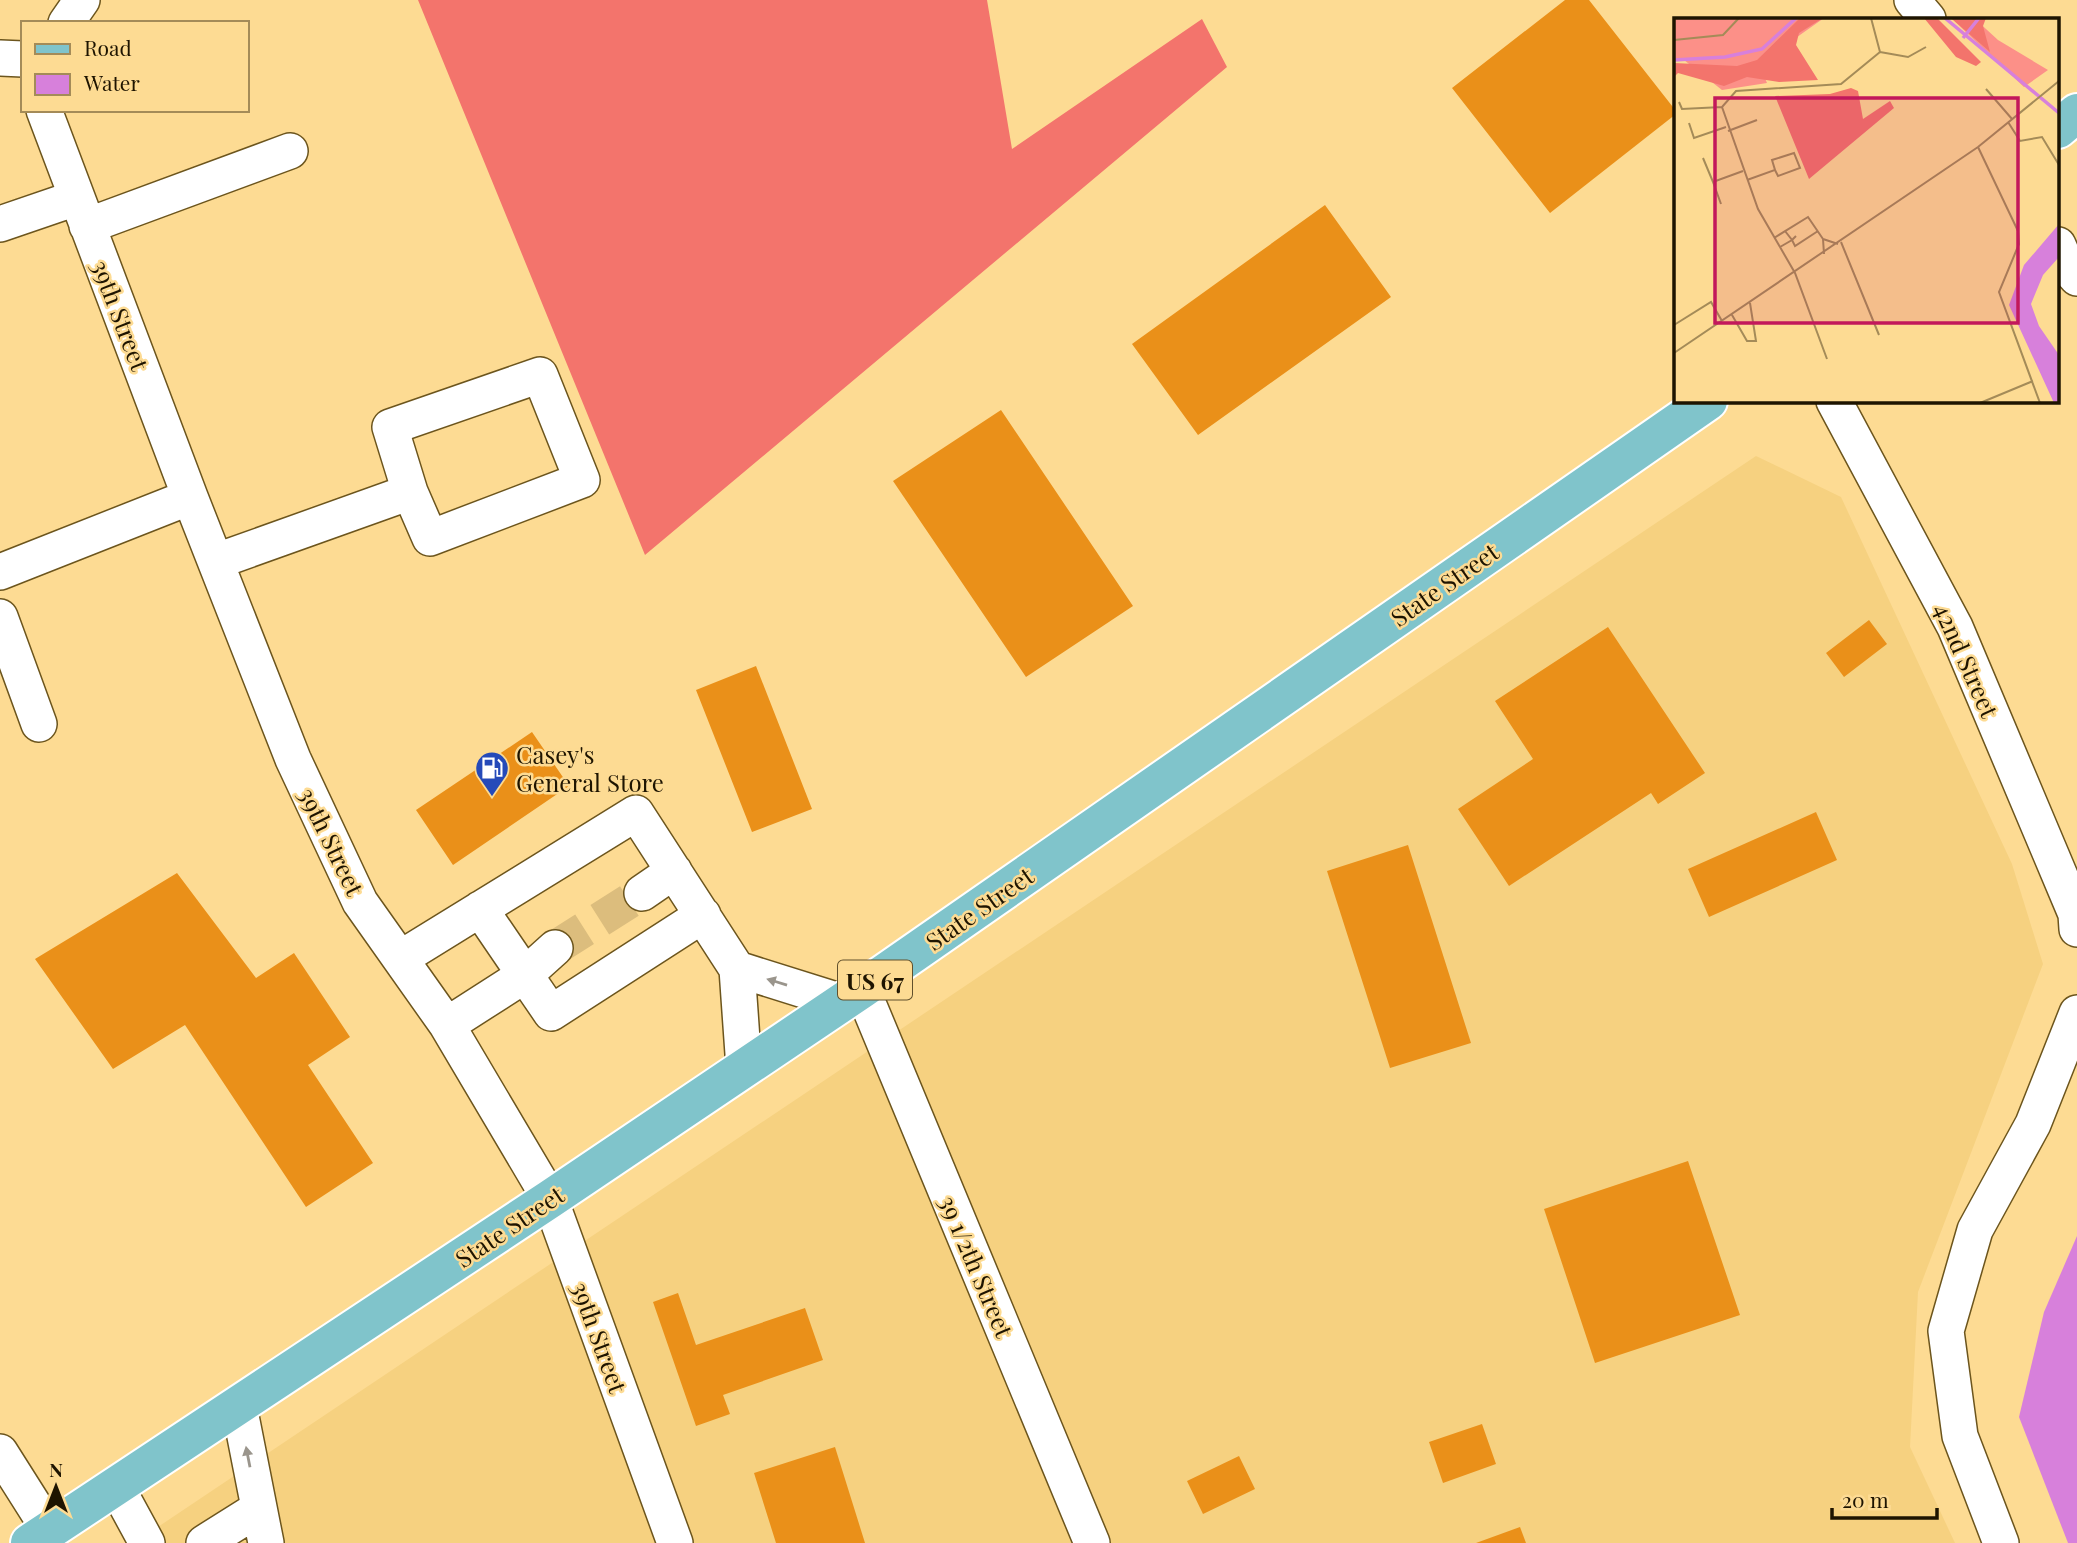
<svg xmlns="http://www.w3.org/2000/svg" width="2077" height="1543" font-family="'Playfair Display',serif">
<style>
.built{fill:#f6d180}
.forest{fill:#f3746c}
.water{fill:#d780db}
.building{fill:#ea9019}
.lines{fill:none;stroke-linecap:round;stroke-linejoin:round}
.minor-tunnel{stroke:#dcbd7d;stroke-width:35;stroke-dasharray:35 18;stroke-linecap:butt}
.minor-casing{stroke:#6c551d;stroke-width:38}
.major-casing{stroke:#fff;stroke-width:42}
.minor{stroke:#fff;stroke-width:35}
.major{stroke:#80c4cb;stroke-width:38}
.oneway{fill:#9a958c}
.labels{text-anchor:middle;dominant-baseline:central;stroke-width:5;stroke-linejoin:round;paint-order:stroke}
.shield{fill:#fddb93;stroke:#61502c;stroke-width:2}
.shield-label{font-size:23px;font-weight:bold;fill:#1e1400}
.street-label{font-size:24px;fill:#1e1400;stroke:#fddb93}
.poi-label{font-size:24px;fill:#1e1400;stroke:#fddb93;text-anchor:start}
.inset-river{fill:none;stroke:#d780db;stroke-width:3.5}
.inset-road{fill:none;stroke:#a48b58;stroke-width:2}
.view{fill:#c2185b;fill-opacity:0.15;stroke:#c2185b;stroke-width:3.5}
.inset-edge{fill:none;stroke:#1e1400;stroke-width:3.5}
</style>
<rect width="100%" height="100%" fill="#fddb93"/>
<path class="built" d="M1756 456 1841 497 2012 864 2043 964 1918 1292 1910 1447 1955 1543H134Z"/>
<path class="forest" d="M418 0H987L1012 149 1202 19 1227 67 645 555Z"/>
<path class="water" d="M2077 1236V1543H2068L2019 1417 2044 1312Z"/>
<path class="building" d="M1565 0H1589L1676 111V114L1550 213 1452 88Z
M1325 205 1391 297 1198 435 1132 344Z
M1001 410 1133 606 1026 677 893 481Z
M1869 620 1887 644 1844 677 1826 653Z
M1608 627 1705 773 1658 804 1651 793 1509 886 1458 809 1533 759 1495 701Z
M756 666 812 809 752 832 696 690Z
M532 732 569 786 453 865 416 810Z
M1816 812 1837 860 1709 917 1688 869Z
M1408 845 1471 1043 1390 1068 1327 871Z
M177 873 256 978 294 953 350 1037 308 1065 373 1163 306 1207 185 1025 113 1069 35 959Z
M1688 1161 1740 1315 1595 1363 1544 1209Z
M678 1293 696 1345 805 1308 823 1360 723 1395 730 1414 696 1426 653 1302Z
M1482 1424 1496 1464 1443 1483 1429 1442Z
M835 1447 865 1543H776L754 1473Z
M1239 1456 1255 1489 1203 1514 1187 1481Z
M1520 1527 1526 1543H1476Z"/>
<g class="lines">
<path class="minor-tunnel" d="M555 948 642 893"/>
<g class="minor-casing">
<path id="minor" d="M1912 0 1928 19
M66 23 82 0
M0 58 23 59
M44 110 190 497 293 759 360 902 447 1025 550 1199 675 1543
M0 224 76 198
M87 226 290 151
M2058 245 2068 268 2077 278
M1834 401 1955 627 2076 914 2077 929
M217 561 410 492 390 427 540 375 582 480 430 538 410 492
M0 572 190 497
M0 617 39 724
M642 893 674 871
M555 948 525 975 551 1013 703 915
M401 958 636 813 737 969
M862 989 1092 1543
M447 1025 525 975 480 909
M744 1068 737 969 842 1002
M239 1406 266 1543
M0 1452 50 1531
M116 1486 147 1543
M204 1543 258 1509
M2001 1543 1960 1436 1946 1331 1975 1230 2033 1124 2077 1013"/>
</g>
<g class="major-casing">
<path id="major" d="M2058 129 2077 113
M30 1543 550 1199 862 989 1708 401"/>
</g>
<use href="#minor" class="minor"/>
<use href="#major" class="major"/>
</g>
<defs><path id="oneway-solid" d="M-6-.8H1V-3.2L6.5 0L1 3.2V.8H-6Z" transform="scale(1.75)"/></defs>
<g class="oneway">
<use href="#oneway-solid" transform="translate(777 982) rotate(-163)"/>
<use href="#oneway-solid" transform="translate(248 1457) rotate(-101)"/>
</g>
<defs>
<g id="fuel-pin" transform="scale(1.75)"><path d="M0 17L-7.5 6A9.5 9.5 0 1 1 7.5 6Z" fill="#254ab9" stroke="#fddb93"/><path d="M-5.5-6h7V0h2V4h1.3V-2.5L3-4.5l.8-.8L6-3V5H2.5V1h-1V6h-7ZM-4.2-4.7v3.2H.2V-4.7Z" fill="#fff"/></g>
</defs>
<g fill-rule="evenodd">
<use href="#fuel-pin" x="492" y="768"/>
</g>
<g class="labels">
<rect class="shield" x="838" y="960.5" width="74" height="39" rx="5"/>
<g class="shield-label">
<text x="875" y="980">US 67</text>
</g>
<g class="street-label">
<text transform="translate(121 315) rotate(69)">39th Street</text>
<text transform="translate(1444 584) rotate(-35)">State Street</text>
<text transform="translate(1967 660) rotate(66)">42nd Street</text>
<text transform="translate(332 841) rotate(64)">39th Street</text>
<text transform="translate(979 908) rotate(-35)">State Street</text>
<text transform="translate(509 1226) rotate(-34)">State Street</text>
<text transform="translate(977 1266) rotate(67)">39 1/2th Street</text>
<text transform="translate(600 1337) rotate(70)">39th Street</text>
</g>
<g class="poi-label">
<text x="516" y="754">Casey's<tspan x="516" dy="28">General Store</tspan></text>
</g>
</g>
<g transform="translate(1674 18)">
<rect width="385" height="385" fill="#fddb93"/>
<path d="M0 0H150L85 46 93 65 48 72 10 42 0 43ZM277 0H300L324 22 374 52 350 69Z" fill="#fc9088"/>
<path d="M126 0H149L125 15 122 27 144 62 105 64 73 59 50 68 4 55 0 59V45L63 48 83 42ZM250 0H263L307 44 302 48 282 39ZM277 0H312L309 8 316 34ZM177 70 184 73 189 101 216 83 220 90 135 161 101 78 156 76Z" fill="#f3746c"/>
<path d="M385 206V239L369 257 357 286 365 308 385 337V385H380L335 287 350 247Z" fill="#d780db"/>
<path class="inset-river" d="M271 0 385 95M289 20 305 0M0 42 51 39 88 31 122 0"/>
<path class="inset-road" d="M197 0 206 34M0 22 49 17 65 0M206 34 234 39 252 29M312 71 338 101M5 84 8 91 48 89M334 104 346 123 368 119 385 147M15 105 20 120 52 109M54 113 83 102M304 129 344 213 345 226 325 274 366 385M29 140 39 164 69 153M73 162 101 152 98 142 120 135 126 150 104 158 101 152M39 164 47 186M122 218 118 222 121 228 144 213M100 220 134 199 149 221M167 224 205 317M106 229 118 222 111 213M150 236 149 221 164 226M58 297 73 323H82L76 285M0 307 37 284 48 303M0 335 304 129 385 63M153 341 121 255 84 191 48 89 62 73 167 66 206 34M306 385 359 363"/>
<path class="view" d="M41 80H344V305H41Z"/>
<rect width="385" height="385" class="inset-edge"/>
</g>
<rect x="21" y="21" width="228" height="91" fill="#fddb93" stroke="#a48b58" stroke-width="2"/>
<rect x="35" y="44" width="35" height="10" fill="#80c4cb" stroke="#a48b58" stroke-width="2"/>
<text x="84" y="56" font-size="21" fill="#1e1400">Road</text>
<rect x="35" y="74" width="35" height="21" fill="#d780db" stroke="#a48b58" stroke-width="2"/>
<text x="84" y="91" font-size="21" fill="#1e1400">Water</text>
<g transform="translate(56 1487)" stroke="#fddb93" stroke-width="5" paint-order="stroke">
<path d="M0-5L12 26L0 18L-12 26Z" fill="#1e1400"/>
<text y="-10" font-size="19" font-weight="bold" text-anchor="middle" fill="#1e1400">N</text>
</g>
<path d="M1832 1508v10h105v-10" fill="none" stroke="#1e1400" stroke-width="3.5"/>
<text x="1842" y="1508" font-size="21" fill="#1e1400" stroke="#fddb93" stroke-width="5" paint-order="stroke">20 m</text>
</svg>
